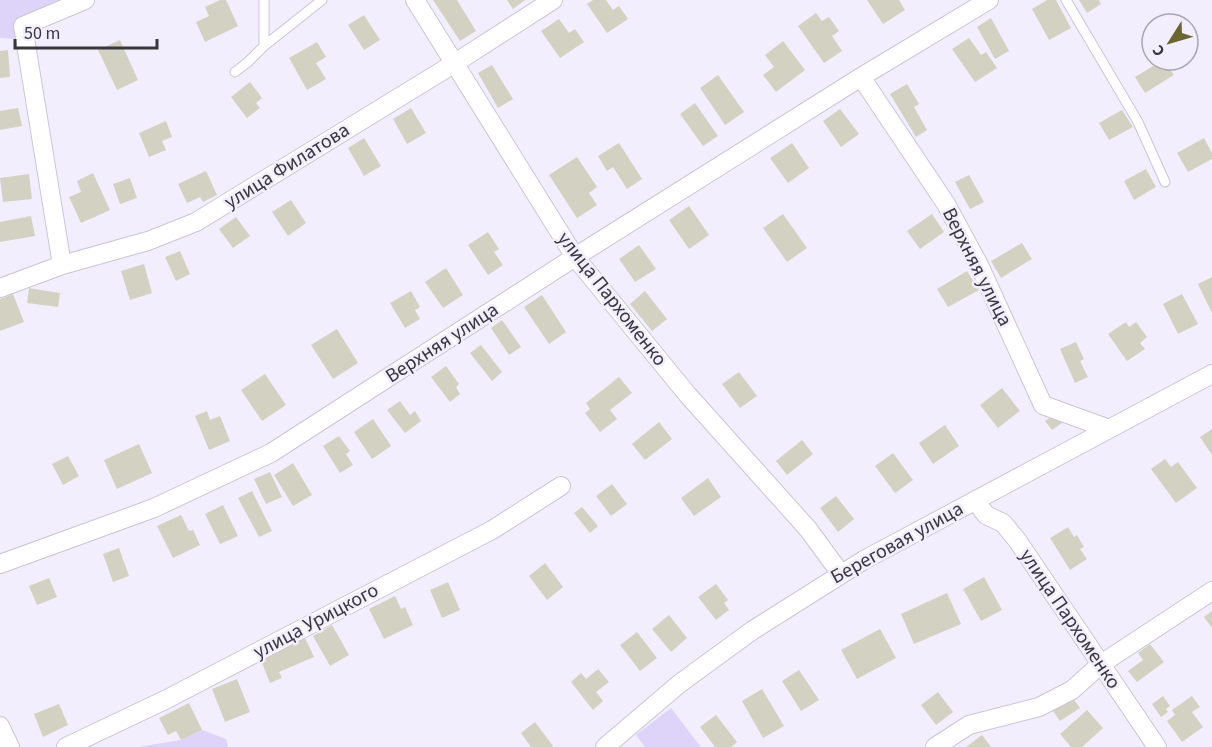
<svg xmlns="http://www.w3.org/2000/svg" width="1212" height="747" font-family="'Source Sans 3',sans-serif">
<style>
.green{fill:#ded4f9}
.building{fill:#d3d2c2}
.lines{fill:none;stroke-linecap:round;stroke-linejoin:round}
.lane-casing{stroke:#cac5d5;stroke-width:11}
.street-casing{stroke:#cac5d5;stroke-width:20}
.lane{stroke:#fff;stroke-width:9}
.street{stroke:#fff;stroke-width:18}
.labels{text-anchor:middle;dominant-baseline:central;stroke-width:5;stroke-linejoin:round;paint-order:stroke}
.street-label{font-size:20px;fill:#38373d;stroke:#f2eefe}
</style>
<rect width="100%" height="100%" fill="#f2eefe"/>
<path class="green" d="M0 0H61L15 20V39L0 38Z
M671 708 701 747H645L636 735Z
M202 730 226 739 228 747H138L181 740Z"/>
<path class="building" d="M220 0H226L238 26 205 42 196 22 209 16 205 7Z
M433 0H457L476 31 460 41Z
M507 0H525L513 9Z
M593 0H606L613 10 619 6 628 19 607 33 587 4Z
M867 0H899L905 10 883 24Z
M1047 0H1056L1071 28 1049 40 1032 9Z
M1079 0H1099L1101 4 1087 13Z
M816 13 822 21 829 17 839 31 832 36 842 51 824 63 798 26Z
M364 15 380 40 364 50 348 25Z
M991 18 1009 51 995 59 977 27Z
M559 19 569 33 575 29 584 42 560 58 541 31Z
M969 38 981 55 986 52 997 68 975 82 952 49Z
M120 40 138 80 117 90 98 50Z
M783 41 805 70 776 92 763 75 774 67 765 55Z
M317 42 326 57 316 63 326 79 307 90 289 58Z
M8 50 10 77 0 78V51Z
M1163 60 1174 75 1145 93 1135 77Z
M492 65 513 99 498 108 478 73Z
M718 75 744 112 725 125 700 88Z
M250 82 262 98 256 103 260 108 247 118 231 97Z
M907 84 919 104 914 107 927 130 916 137 890 94Z
M695 103 718 136 703 146 680 114Z
M18 108 22 126 0 130V111Z
M411 108 426 133 407 144 393 119Z
M840 109 859 134 841 147 823 121Z
M1122 110 1133 127 1109 140 1099 123Z
M166 121 172 137 162 141 166 150 149 157 139 133Z
M364 138 381 166 364 176 348 148Z
M1204 138 1212 153V159L1188 172 1177 153Z
M619 143 642 179 627 189 613 167 607 171 598 156Z
M792 143 809 168 788 183 770 158Z
M577 157 597 187 589 193 597 205 577 218 549 175Z
M1146 169 1156 187 1134 200 1124 181Z
M206 171 217 195 203 202 200 197 187 203 178 184Z
M93 173 110 210 81 223 69 197 81 192 77 181Z
M29 174 32 199 3 202 0 178Z
M969 175 984 202 970 209 955 182Z
M130 178 137 198 120 204 113 184Z
M291 200 306 223 288 236 272 212Z
M689 206 709 235 689 249 669 220Z
M783 214 807 248 787 262 763 228Z
M932 214 944 232 920 249 907 231Z
M31 216 35 236 0 242V222Z
M236 217 250 236 233 248 219 229Z
M488 232 499 249 494 252 503 265 488 275 468 245Z
M1022 243 1032 259 1001 278 991 261Z
M639 245 656 269 635 282 619 259Z
M180 251 190 274 176 281 165 257Z
M144 264 152 293 130 300 121 271Z
M446 268 463 295 443 308 425 282Z
M967 271 979 290 948 307 937 289Z
M1212 277V313L1198 284Z
M29 288 60 293 58 307 27 303Z
M411 291 420 307 415 310 420 319 405 328 390 303Z
M645 291 667 319 652 331 630 304Z
M13 294 24 322 0 331V299Z
M1182 294 1198 324 1178 334 1163 304Z
M542 295 566 332 549 344 524 307Z
M502 320 521 347 509 355 491 328Z
M1126 322 1129 327 1136 322 1147 337 1140 343 1145 349 1127 361 1108 334Z
M337 329 358 363 333 379 311 345Z
M1076 342 1084 359 1080 361 1088 377 1075 383 1060 349Z
M481 345 502 372 492 381 470 353Z
M446 366 459 384 456 387 460 394 450 402 431 377Z
M739 372 757 396 740 408 722 384Z
M265 374 286 405 262 421 241 390Z
M619 377 632 393 610 410 617 419 600 432 585 413 590 409 586 403Z
M1002 388 1020 411 998 428 980 405Z
M400 401 410 415 415 411 421 421 405 433 387 410Z
M207 411 210 420 220 416 230 441 209 450 195 416Z
M1055 414 1062 423 1052 430 1045 421Z
M373 419 391 446 372 459 354 432Z
M659 422 672 439 645 460 632 444Z
M945 425 959 446 933 464 919 443Z
M1212 429V455L1200 437Z
M339 436 350 451 346 454 353 465 340 473 323 446Z
M802 440 813 454 787 475 776 461Z
M139 444 152 473 117 489 104 460Z
M893 453 913 480 895 493 875 466Z
M68 456 79 476 63 485 52 464Z
M1165 459 1171 467 1178 462 1197 488 1176 503 1151 469Z
M293 463 312 495 293 506 274 475Z
M270 472 282 497 266 504 254 479Z
M708 478 721 497 694 516 681 498Z
M612 484 627 504 611 516 596 496Z
M252 491 272 531 259 537 238 498Z
M836 496 854 519 838 532 820 508Z
M223 505 238 536 220 544 205 514Z
M582 507 598 526 590 533 574 513Z
M181 515 189 531 193 530 200 545 173 558 157 526Z
M1068 527 1074 537 1077 535 1084 547 1080 549 1087 559 1070 570 1050 538Z
M119 548 129 576 113 582 103 554Z
M545 563 563 587 547 600 529 576Z
M984 577 1002 610 981 621 963 589Z
M49 578 57 597 37 605 29 586Z
M448 582 460 610 442 618 430 590Z
M716 584 728 600 724 603 729 610 716 620 698 597Z
M947 593 961 624 914 644 901 614Z
M395 596 401 609 405 607 413 625 384 639 369 609Z
M1212 611V628L1204 617Z
M669 615 687 638 671 652 652 629Z
M332 625 349 655 330 666 313 636Z
M880 629 896 658 857 679 841 650Z
M637 632 657 658 640 671 620 645Z
M305 638 314 657 279 672 282 678 270 683 260 658Z
M1150 644 1164 662 1137 682 1128 671 1143 660 1138 653Z
M598 669 609 682 596 692 603 701 593 710 571 682 581 673 586 679Z
M799 670 819 700 801 711 782 681Z
M237 679 250 712 225 722 212 689Z
M762 689 784 726 763 738 742 701Z
M938 692 953 712 936 725 921 705Z
M1163 696 1170 706 1166 709 1168 712 1161 717 1152 704Z
M1192 696 1200 707 1192 712 1203 727 1182 742 1167 721 1175 715 1172 710Z
M1072 697 1080 708 1060 721 1053 711Z
M189 703 202 730 181 740 176 731 168 735 159 718Z
M59 704 68 725 43 737 34 714Z
M1087 710 1103 728 1082 747H1071L1060 734Z
M716 715 737 742 731 747H715L700 727Z
M535 722 553 746 552 747H531L521 733Z
M982 735 991 747H966Z"/>
<g class="lines">
<g class="lane-casing">
<path id="lane" d="M1066 0 1138 122 1165 182
M264 46 322 0
M235 72 248 62 264 46V0"/>
</g>
<g class="street-casing">
<path id="street" d="M415 0 575 257 687 394 808 529 841 574
M861 77 946 204 979 265 1043 405 1109 429
M62 265 23 26 85 0
M0 288 62 265 148 241 196 222 455 63 553 0
M975 500 986 515 1003 523 1017 540 1157 747
M0 564 154 508 271 453 575 257 861 77 989 0
M0 726 10 747
M66 747 167 699 492 530 561 486
M605 747 679 684 753 630 864 560 1212 374
M935 747 969 725 1039 707 1072 690 1101 664 1212 591"/>
</g>
<use href="#lane" class="lane"/>
<use href="#street" class="street"/>
</g>
<g class="labels">
<g class="street-label">
<text transform="translate(287 166) rotate(-32)">улица Филатова</text>
<text transform="translate(977 267) rotate(63)">Верхняя улица</text>
<text transform="translate(612 299) rotate(52)">улица Пархоменко</text>
<text transform="translate(442 343) rotate(-33)">Верхняя улица</text>
<text transform="translate(897 543) rotate(-29)">Береговая улица</text>
<text transform="translate(1070 619) rotate(56)">улица Пархоменко</text>
<text transform="translate(316 621) rotate(-28)">улица Урицкого</text>
</g>
</g>
<g transform="translate(1170 42) rotate(233)"><circle r="28" fill="#f2eefe" stroke="#a8a5b1" stroke-width="1.5"/>
<path d="M0-4.5L10 22L0 15L-10 22Z" fill="#6b6531"/>
<text y="-9" font-size="16" font-weight="bold" text-anchor="middle" fill="#38373d">С</text>
</g>
<path d="M15 39v9h142v-9" fill="none" stroke="#38373d" stroke-width="3"/>
<text x="24" y="39" font-size="18" fill="#38373d" stroke="#f2eefe" stroke-width="4.5" paint-order="stroke">50 m</text>
</svg>
